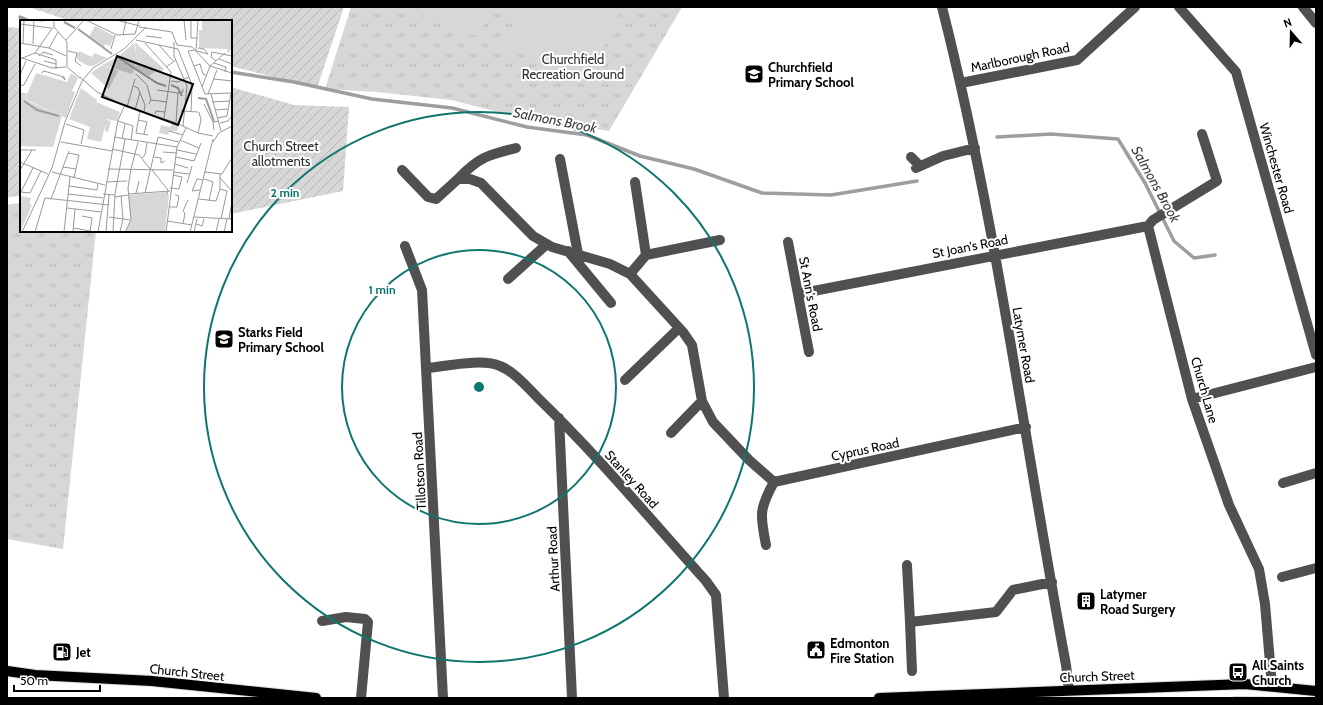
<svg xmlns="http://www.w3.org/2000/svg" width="1323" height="705" font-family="Cabin,sans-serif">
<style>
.grass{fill:url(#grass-tufts)}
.cemetery{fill:url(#cemetery-stones)}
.garden{fill:url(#garden-furrows)}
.pitch{fill:#d7d7d7}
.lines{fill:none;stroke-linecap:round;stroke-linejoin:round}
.stream{stroke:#9e9e9e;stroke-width:3.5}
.major-casing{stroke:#dbdbdb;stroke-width:12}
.minor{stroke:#505050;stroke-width:10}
.major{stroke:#000;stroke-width:10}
.ring{fill:none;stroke:#0f766e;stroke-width:2}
.labels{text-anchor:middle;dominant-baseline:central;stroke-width:4;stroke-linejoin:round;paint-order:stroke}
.street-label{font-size:13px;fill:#000;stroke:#fff}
.park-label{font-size:13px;fill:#2e2e2e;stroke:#fff}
.poi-label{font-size:13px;font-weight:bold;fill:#000;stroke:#fff;text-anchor:start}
.water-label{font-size:14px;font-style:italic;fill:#3f3f3f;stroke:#fff}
.inset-river{fill:none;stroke:#9e9e9e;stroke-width:2}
.inset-road{fill:none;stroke:#999;stroke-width:1}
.view{fill:#000;fill-opacity:0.15;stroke:#000;stroke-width:2}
.inset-edge{fill:none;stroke:#000;stroke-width:2}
.centre{fill:#0f766e;stroke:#fff;stroke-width:2}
.ring-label{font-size:12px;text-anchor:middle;font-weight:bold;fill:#0f766e;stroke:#fff;stroke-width:4;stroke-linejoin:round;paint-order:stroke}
</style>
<defs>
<pattern id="grass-tufts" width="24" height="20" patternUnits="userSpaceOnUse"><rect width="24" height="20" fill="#d7d7d7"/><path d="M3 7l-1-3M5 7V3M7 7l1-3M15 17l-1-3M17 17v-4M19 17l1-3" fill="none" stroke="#b7b7b7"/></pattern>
<pattern id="cemetery-stones" width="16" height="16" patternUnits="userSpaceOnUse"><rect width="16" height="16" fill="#d7d7d7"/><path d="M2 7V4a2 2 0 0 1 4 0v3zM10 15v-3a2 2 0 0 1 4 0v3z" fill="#b7b7b7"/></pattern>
<pattern id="garden-furrows" width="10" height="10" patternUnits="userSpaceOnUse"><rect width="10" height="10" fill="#d7d7d7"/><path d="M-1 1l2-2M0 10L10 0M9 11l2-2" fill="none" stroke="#b7b7b7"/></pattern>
</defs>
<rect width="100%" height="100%" fill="#fff"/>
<path class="grass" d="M351 7H682L609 131 522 118 451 100 377 92 325 89Z
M19 203H21V231H96L63 549 7 539V205Z"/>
<path class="cemetery" d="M1233 696 1290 697 1292 698H1233Z"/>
<path class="garden" d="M28 7H344L317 88 231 66V21H71Z
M7 27 21 28V196L7 197Z
M231 87 294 105 349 107 343 191 231 214Z"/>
<path class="pitch" d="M402 7H492L479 37Z
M520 7H621L589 82 503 46Z"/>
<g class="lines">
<path class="stream" d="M20 17 30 21
M231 72 294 82 372 99 452 108 527 127 587 135 640 156 694 169 762 193 831 195 917 181
M997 137 1051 134 1118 139 1145 183 1174 241 1194 258 1215 255"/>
<g class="major-casing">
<path id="major" d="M7 671 35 675 152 681 316 698
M879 698 1245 684 1316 691"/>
</g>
<path class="minor" d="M942 7C997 224 1025 446 1066 665L1069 690
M1179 7 1236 72 1316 355
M1303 7 1316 23
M961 83 1077 60 1135 7
M1202 134 1217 181 1153 220 1148 226 1192 399 1229 505 1259 569 1265 604 1272 686
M911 157 920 166
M560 159 578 254
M916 168 943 156 975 148
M402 170 428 197 436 199 458 179H470L481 183 533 236 552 247 610 264 630 274 683 332 692 345 702 401 713 422 749 460 774 482
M458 179C479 157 488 155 516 148
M635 182 646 255
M788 242 809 352
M405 246 422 290 443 698
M568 251 611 303
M630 274 646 255 720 240
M508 279 547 244
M798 294 1148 226
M427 368C446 366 483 358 500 366 515 372 528 388 539 399 598 456 651 520 706 581L716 595 724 698
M625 380 679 328
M1192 399 1316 367
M559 418 572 698
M671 433 702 401
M1283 483 1316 473
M766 545C760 515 759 509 774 482L1026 427
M907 565 910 622
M1282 577 1316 568
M322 621 346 617 365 619 368 622 361 698
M912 671 910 622 996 612 1013 590 1052 582"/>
<use href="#major" class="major"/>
</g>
<g class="ring">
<circle cx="479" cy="387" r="137"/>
<circle cx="479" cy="387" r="275"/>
</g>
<defs>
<g id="school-square" transform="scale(1)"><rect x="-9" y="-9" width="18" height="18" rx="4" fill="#000" stroke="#fff"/><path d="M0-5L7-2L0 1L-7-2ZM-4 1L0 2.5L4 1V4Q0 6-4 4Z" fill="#fff"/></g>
<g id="building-square" transform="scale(1)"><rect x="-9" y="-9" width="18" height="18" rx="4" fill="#000" stroke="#fff"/><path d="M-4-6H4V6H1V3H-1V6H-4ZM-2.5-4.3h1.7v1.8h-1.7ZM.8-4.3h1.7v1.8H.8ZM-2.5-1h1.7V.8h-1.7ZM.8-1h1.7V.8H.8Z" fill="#fff"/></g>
<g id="civic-square" transform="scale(1)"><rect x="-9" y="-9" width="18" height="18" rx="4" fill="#000" stroke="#fff"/><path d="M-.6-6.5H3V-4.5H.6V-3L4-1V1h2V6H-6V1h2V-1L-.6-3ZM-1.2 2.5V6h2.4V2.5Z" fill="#fff"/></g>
<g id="fuel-square" transform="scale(1)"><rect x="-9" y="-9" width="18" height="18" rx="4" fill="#000" stroke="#fff"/><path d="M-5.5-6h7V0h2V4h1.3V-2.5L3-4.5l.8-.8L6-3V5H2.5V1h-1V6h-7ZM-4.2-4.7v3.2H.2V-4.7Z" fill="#fff"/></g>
<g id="bus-square" transform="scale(1)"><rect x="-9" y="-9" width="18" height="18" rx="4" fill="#000" stroke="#fff"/><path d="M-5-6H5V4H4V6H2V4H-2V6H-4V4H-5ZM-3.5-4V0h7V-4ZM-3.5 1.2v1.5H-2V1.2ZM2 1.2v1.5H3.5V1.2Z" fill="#fff"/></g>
</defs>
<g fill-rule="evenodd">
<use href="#school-square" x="754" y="74"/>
<use href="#school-square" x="224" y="339"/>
<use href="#building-square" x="1086" y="601"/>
<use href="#civic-square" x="816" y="650"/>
<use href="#fuel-square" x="62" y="652"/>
<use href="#bus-square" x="1238" y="672"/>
</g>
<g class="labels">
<g class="street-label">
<text transform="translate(1020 57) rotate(-12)">Marlborough Road</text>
<text transform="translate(1277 168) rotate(74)">Winchester Road</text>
<text transform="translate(970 246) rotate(-11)">St Joan's Road</text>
<text transform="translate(811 294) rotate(79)">St Ann's Road</text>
<text transform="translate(1024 345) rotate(80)">Latymer Road</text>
<text transform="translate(1205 390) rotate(74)">Church Lane</text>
<text transform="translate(865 449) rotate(-12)">Cyprus Road</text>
<text transform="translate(419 471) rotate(-93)">Tillotson Road</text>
<text transform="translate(632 479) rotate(48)">Stanley Road</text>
<text transform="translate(553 559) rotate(-93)">Arthur Road</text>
<text transform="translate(187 672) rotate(6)">Church Street</text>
<text transform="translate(1097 676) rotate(-2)">Church Street</text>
</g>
<g class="park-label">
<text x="573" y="59">Churchfield<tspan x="573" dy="15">Recreation Ground</tspan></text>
<text x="281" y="146">Church Street<tspan x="281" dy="15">allotments</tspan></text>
</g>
<g class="poi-label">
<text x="768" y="67">Churchfield<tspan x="768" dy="15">Primary School</tspan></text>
<text x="238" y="332">Starks Field<tspan x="238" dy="15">Primary School</tspan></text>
<text x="1100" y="594">Latymer<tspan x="1100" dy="15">Road Surgery</tspan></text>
<text x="830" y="643">Edmonton<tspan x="830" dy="15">Fire Station</tspan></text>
<text x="76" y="652">Jet</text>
<text x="1252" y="665">All Saints<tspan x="1252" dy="15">Church</tspan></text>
</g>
<g class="water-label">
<text transform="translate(555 120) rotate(11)">Salmons Brook</text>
<text transform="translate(1156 184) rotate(61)">Salmons Brook</text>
</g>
</g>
<g transform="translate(20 20)">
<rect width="212" height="212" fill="#fff"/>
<path d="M182 0H212V27L208 34 207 29 179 28V10H182ZM75 6 94 16 90 26 85 24 84 27 69 17ZM115 22 144 49 141 52 137 50 129 56 114 48 120 39 116 34ZM82 45 98 51 89 69 71 53ZM61 68 77 80 76 82 100 92 97 101 87 99 81 122 67 119 70 107 49 99ZM0 73H7L5 79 12 83 42 96 33 127 0 126ZM146 172 149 175 145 212H105L111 201 108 175ZM0 176 11 178 9 184 12 185 1 210Z" fill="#d7d7d7"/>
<path d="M16 88H19L14 97 12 113 0 111 11 112 13 104 12 99 0 93 13 96ZM8 178H10V189L6 199 0 195V185L5 181 4 185H8Z" fill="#d7d7d7"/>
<path d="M16 53 47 62 51 53 58 58 52 71 55 72 46 98 5 79ZM153 102 159 105 157 111H149L148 115 139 113 141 105 150 107Z" fill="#d7d7d7"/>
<path d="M114 23 116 34 120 39 113 48 98 37ZM59 31 72 37 74 33 87 38 73 46H68L58 40 56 35ZM96 38 114 49 112 54 82 45Z" fill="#d7d7d7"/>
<path d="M76 97 91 101 88 112 85 111 86 103 84 108 73 103Z" fill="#d7d7d7"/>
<path class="inset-river" d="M44 2 55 8M58 9 92 34M97 37 137 63 146 66M151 65 158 68 162 76M178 78 186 79 194 101M4 81 17 90 39 96"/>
<path class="inset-road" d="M10 0 23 1M34 0V7L47 22V47L60 58M66 0 97 15 115 14 119 0M96 0 120 6M164 0 166 20M171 0V18H178M0 4 31 8M119 7 152 12 157 25 172 27 190 46 212 53M103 15 106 0M126 16 142 18M46 20 64 0M116 20 158 29 172 65 171 92M154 22V36L167 66 163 106M0 23 29 28 46 36M3 23 4 0M125 23 151 52 144 98M13 24 14 0M139 25 153 41M29 28 38 12M91 29 95 15M175 30 168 31 185 74 212 73M48 31 57 33 55 41 61 46M177 31 188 34 184 29 178 28M176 32 178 0M15 33 36 40V49M19 36 23 32 33 35M2 38 32 48 46 47M0 39 15 33 33 7M199 39 212 44M24 41 36 44M196 41 191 37 192 32 212 36M194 43 206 47 205 52M174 46 180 44 183 54 187 56M146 47 156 40M21 53 24 51 44 57 45 60 42 57M116 54 127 65 131 80M0 55 6 41M60 57 77 72 107 87 154 102 178 113 193 116M194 59 212 61M151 61 158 62 169 57M0 66 4 65 15 44M114 66 118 68 125 85 124 92M182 67 190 46 205 33M137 70 158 73M188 74 197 50M191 74 201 111M192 82 210 81M129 84 131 80 147 82M184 84 193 102M107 87 115 59M115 90 120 72M195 90 208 89M120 91 116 113 128 115M161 91 178 92M135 94 136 91 145 92M198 98 207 96 211 73M118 100 127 102 124 114M98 101 113 106 111 120M156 103 158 73 163 72V69M200 103 208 101 211 97M46 104 64 110 61 124M194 110 193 102 199 101M149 111 163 115M178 113 181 100 179 92M94 117 157 127M102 119 105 104M160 120 179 128M41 122 92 131M193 122 199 113 212 106M92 129 119 135 131 150M0 130H16M157 130 176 134M143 132 157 133M48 133 59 135 54 158M134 137 141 138V143L145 141M156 137 174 141 181 123M122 138 125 135 127 123M0 142 28 154M155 144 168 148M43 147 56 149M88 149 153 150M111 149 118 122M0 150 12 130M132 150 148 170 147 174M32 152 85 165M153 152 169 154M185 152 202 154 212 138M200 154V169L207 171 201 199M200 158 212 171M184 159 193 162 189 181M86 162 107 161M167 163 172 146M49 166 77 170 78 163M150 168 159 169 162 157 153 155M180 170 172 171 177 159 183 160M0 172 10 173 21 151M1 172 13 148M116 173 119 161M125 173 138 117 159 122M48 174 83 178M83 174 95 175M108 174 150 171M95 177 108 175M31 179 49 131M179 179 196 181 200 169M149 187H157L159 176 155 175M47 188 81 192M62 196 72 198 70 212M89 197 110 200M174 197 212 199M209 199 212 182M147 201 172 205M163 204 165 193 163 191 168 180M176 204 182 206 184 199M54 208 70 211M53 211 55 189M2 212 32 148 45 102 62 61 73 48 104 29 126 7M15 212 25 178 89 185M44 212 50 157M78 212 98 100 105 85M86 212 89 175M93 212 95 174 105 119M100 212 103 199 101 176M105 212 111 200 108 168 111 149M146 212 157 127 166 108M170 212 193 119M174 212 177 199M196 212 199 199M204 212 207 199"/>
<path class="view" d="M97 36 173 64 158 105 82 77Z"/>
<rect width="212" height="212" class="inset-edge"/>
</g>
<circle cx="479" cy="387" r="6" class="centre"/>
<g class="ring-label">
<text x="285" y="197">2 min</text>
<text x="382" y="294">1 min</text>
</g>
<rect width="1323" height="705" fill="none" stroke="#000000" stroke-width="16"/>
<g transform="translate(1291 32) rotate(340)" stroke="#ffffff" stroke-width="3" paint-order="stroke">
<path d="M0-3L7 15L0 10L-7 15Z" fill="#000000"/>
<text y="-6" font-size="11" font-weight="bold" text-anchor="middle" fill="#000000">N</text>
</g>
<path d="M14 685v6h86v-6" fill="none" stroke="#000000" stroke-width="2"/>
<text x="20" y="685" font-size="12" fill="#000000" stroke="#ffffff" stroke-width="3" paint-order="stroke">50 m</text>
</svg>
